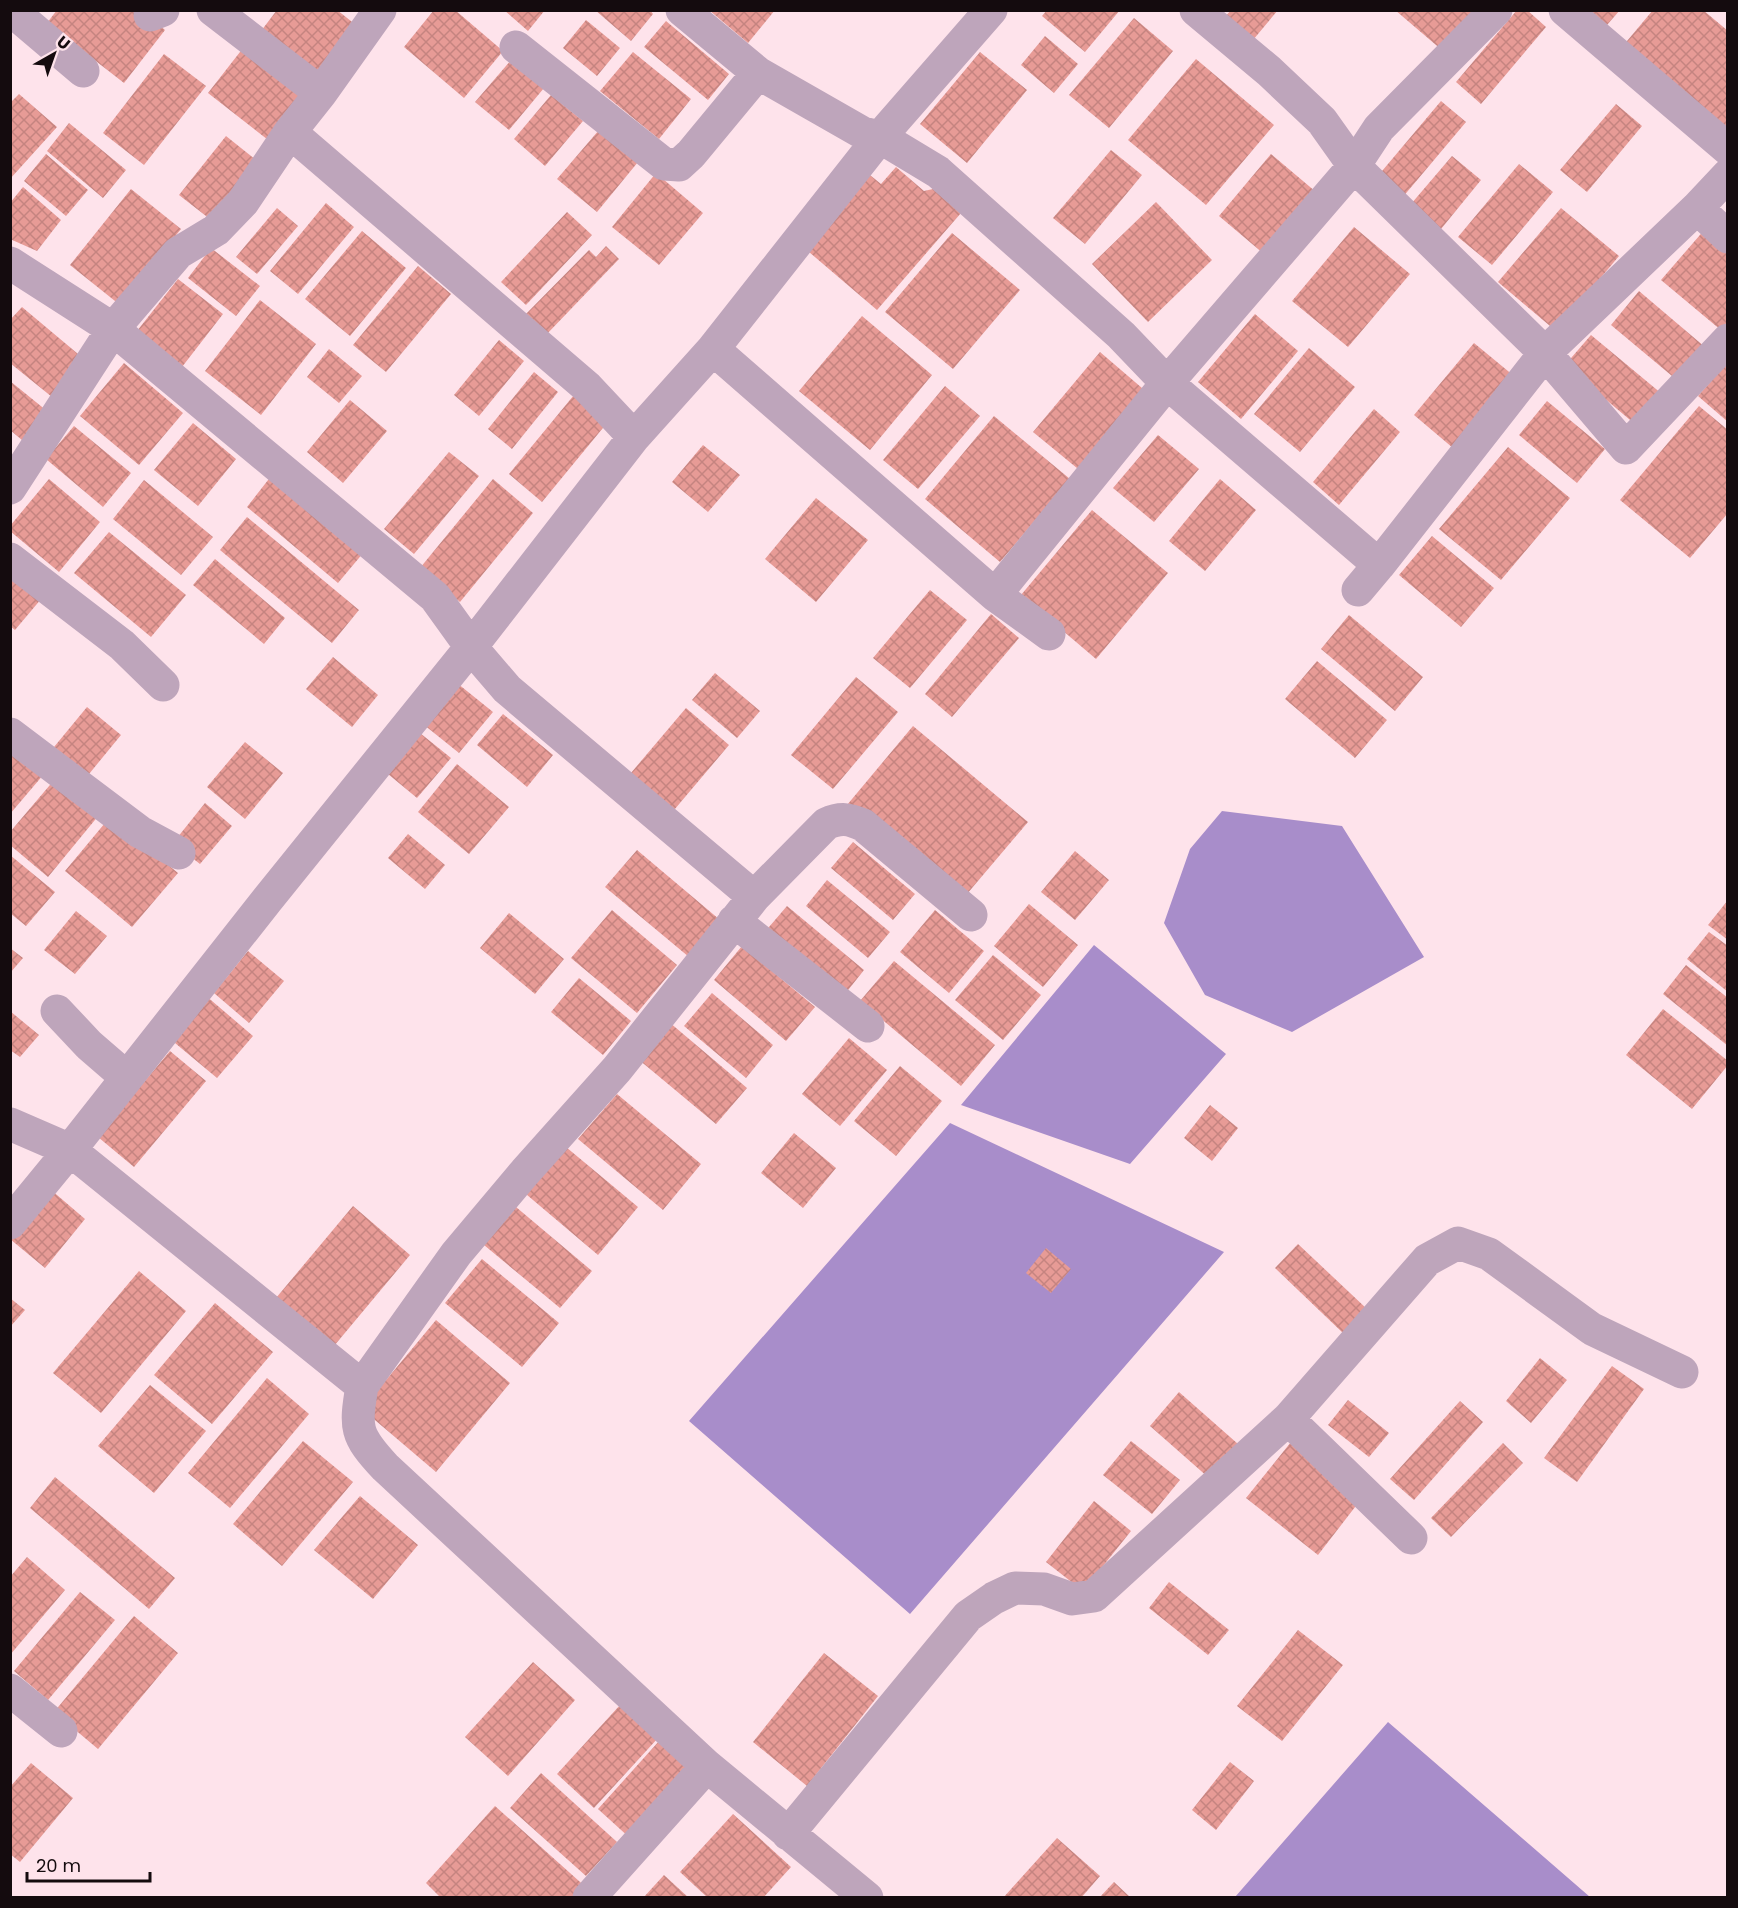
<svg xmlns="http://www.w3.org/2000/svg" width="1738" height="1908" font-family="Poppins,sans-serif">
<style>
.water{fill:#a88dca}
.building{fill:url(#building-cross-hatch)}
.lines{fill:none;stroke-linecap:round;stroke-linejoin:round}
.minor{stroke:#bea5bb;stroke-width:33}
</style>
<defs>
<pattern id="building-cross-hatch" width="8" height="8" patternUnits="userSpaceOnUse" patternTransform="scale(1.5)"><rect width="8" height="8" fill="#e79b96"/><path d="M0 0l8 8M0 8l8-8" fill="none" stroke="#c58480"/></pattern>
</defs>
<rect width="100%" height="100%" fill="#fee3eb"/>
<path class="water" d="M1222 811 1342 826 1424 957 1292 1032 1205 995 1164 923 1190 849Z
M1094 945 1226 1054 1130 1164 961 1105Z
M950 1123 1224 1252 910 1614 689 1421Z
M1388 1722 1590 1897H1235Z"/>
<path class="building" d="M57 10H140L165 30 124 83 47 23Z
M277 10H337L361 29 320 82 258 35Z
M434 10H455L503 51 464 98 404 47Z
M504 10H545L528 31Z
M595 10H650L653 14 631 41Z
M709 10H775L748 43Z
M1047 10H1120L1085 52 1042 16Z
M1231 10H1278L1253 40 1225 17Z
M1395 10H1476L1443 51Z
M1517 10H1527L1546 27 1481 104 1456 82Z
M1589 10H1620L1607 25Z
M1653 10H1703L1728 31V135L1622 47Z
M1134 18 1173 51 1109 128 1069 95Z
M586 20 620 48 597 76 563 48Z
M666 21 729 74 708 100 644 47Z
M1045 36 1078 64 1054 93 1021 65Z
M247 43 311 93 272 143 208 93Z
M633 52 691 99 659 139 600 91Z
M980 52 1027 90 967 163 920 124Z
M164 54 206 86 144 165 103 133Z
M1196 59 1274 125 1206 205 1128 140Z
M511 60 544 88 509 130 475 102Z
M19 94 57 127 10 179V103Z
M551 95 583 121 545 166 514 139Z
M1441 101 1466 122 1402 198 1377 177Z
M1616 104 1642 126 1587 192 1560 170Z
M69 123 126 170 103 198 47 151Z
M599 130 638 162 597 212 557 179Z
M226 136 261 164 215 223 179 195Z
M1111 150 1142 175 1085 244 1053 218Z
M46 154 88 190 66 216 24 181Z
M1271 154 1316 192 1264 254 1219 216Z
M1452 156 1481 180 1441 229 1411 204Z
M1519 164 1553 192 1492 265 1458 237Z
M896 167 924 191 933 189 961 213 877 310 802 246 865 171 881 184Z
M656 173 703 213 659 265 612 227Z
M23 187 61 220 37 251 10 239V203Z
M131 189 181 229 120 305 70 265Z
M1156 202 1212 260 1148 322 1092 264Z
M326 203 354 227 298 294 270 271Z
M277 208 298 226 257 274 236 257Z
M1561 208 1619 256 1556 331 1498 282Z
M567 212 592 235 526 305 501 282Z
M1354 227 1410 274 1348 347 1292 301Z
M1706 228 1728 246V336L1661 280Z
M362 231 406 268 350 336 305 299Z
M952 233 1020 290 953 369 885 312Z
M606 246 619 259 545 336 524 316 589 250 596 257Z
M211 248 260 286 236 316 188 278Z
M418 266 451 294 386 372 353 345Z
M178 279 223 314 182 367 137 331Z
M1639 291 1712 353 1684 386 1611 325Z
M260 300 316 344 261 415 205 371Z
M22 307 84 359 52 397 10 363V320Z
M1255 314 1298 351 1241 419 1198 382Z
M862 316 932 375 870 450 799 391Z
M1591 335 1662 394 1636 425 1565 365Z
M499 340 524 361 479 416 454 395Z
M1474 343 1514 376 1453 448 1414 415Z
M1309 348 1355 387 1300 452 1254 414Z
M329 349 362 376 339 403 307 377Z
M1100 352 1149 394 1083 473 1033 432Z
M1728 362V422L1698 396Z
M124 363 183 413 139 465 80 416Z
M534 372 558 392 512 449 488 429Z
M10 381 47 411 22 440 10 430Z
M945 386 980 416 918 489 883 460Z
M574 395 607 423 542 502 509 474Z
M350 400 387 431 343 483 307 452Z
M1547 401 1605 449 1577 483 1519 435Z
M1699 406 1728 430V513L1690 558 1620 500Z
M1374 409 1400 432 1339 505 1313 482Z
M994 416 1070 479 1000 562 925 499Z
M193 423 236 459 198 506 154 470Z
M74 426 131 473 103 507 46 459Z
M1158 435 1199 469 1154 522 1113 488Z
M703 445 740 475 708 512 672 482Z
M1508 447 1570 498 1501 580 1439 529Z
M449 452 479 476 414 554 384 529Z
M272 475 364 552 338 583 247 507Z
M49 479 100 522 59 572 10 531V526Z
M493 479 533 513 460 602 420 568Z
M1220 479 1256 510 1205 571 1169 541Z
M144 480 213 537 181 575 113 519Z
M816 498 868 540 816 602 765 559Z
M1092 510 1168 573 1096 659 1021 595Z
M247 517 359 610 332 643 220 550Z
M109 532 186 595 151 637 74 573Z
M1432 536 1494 588 1461 627 1399 575Z
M215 559 285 618 264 644 193 585Z
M10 561 47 592 15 630 10 626Z
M930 590 967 620 910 688 873 658Z
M991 614 1019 638 952 717 925 694Z
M1349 615 1423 677 1395 711 1321 649Z
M333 657 378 695 352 727 306 689Z
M1317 661 1387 720 1355 758 1285 699Z
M715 673 760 711 737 738 692 700Z
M856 677 898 712 833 789 791 755Z
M452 679 493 712 459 753 418 720Z
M87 707 121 735 89 774 54 747Z
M686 708 729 745 669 816 625 780Z
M503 714 553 755 527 787 477 745Z
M913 726 1028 822 961 901 847 805Z
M415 729 451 758 417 798 382 769Z
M245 742 283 773 245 819 207 787Z
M10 746 44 774 10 814Z
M457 764 509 807 469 854 418 812Z
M55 779 99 815 48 877 10 845V832Z
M205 803 232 826 200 864 173 843Z
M110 817 178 873 132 927 65 871Z
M408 834 445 865 425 889 388 858Z
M853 842 915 894 893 920 831 868Z
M637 850 720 920 689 957 605 887Z
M1075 851 1109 880 1075 920 1041 892Z
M10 855 55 892 26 926 10 913Z
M827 880 890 932 868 958 806 906Z
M1728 900V940L1708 925Z
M1029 904 1078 945 1043 987 994 946Z
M787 906 864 970 841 999 763 934Z
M612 910 677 965 637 1013 571 958Z
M935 910 984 951 949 993 900 952Z
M76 911 107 936 75 974 44 950Z
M509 913 564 959 535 994 480 948Z
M1709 932 1728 946V992L1687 959Z
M742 946 815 1007 786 1041 714 980Z
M10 948 23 958 10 973Z
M248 951 284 981 249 1023 214 993Z
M993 955 1041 995 1003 1040 955 1000Z
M894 961 995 1045 961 1086 860 1001Z
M1686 965 1728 998V1046L1663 994Z
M579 978 631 1021 603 1055 551 1012Z
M712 993 773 1045 746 1078 684 1026Z
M205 995 253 1036 217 1078 169 1038Z
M1663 1009 1728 1061V1065L1692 1109 1626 1055Z
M10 1011 39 1035 20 1057 10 1050Z
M669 1022 747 1088 716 1124 638 1059Z
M849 1038 887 1070 840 1126 802 1094Z
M170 1051 206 1081 134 1167 98 1137Z
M900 1066 942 1101 896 1156 854 1121Z
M617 1094 701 1164 663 1210 578 1139Z
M1210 1105 1238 1128 1212 1161 1184 1138Z
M794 1133 836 1168 803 1208 761 1173Z
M560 1142 638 1207 598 1255 520 1189Z
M50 1189 85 1219 45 1268 10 1239Z
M353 1206 410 1255 329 1352 271 1304Z
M516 1207 592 1271 560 1308 484 1245Z
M1298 1244 1367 1309 1344 1334 1275 1268Z
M1046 1248 1071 1269 1051 1293 1026 1273Z
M482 1259 559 1323 522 1367 445 1303Z
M139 1271 186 1311 101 1413 53 1373Z
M10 1298 25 1310 10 1327Z
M215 1303 273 1352 212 1424 154 1375Z
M436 1320 510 1383 436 1472 362 1409Z
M1540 1358 1567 1380 1531 1423 1506 1401Z
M1612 1366 1644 1389 1577 1482 1544 1458Z
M267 1378 309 1414 230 1508 188 1473Z
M150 1385 206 1431 154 1493 98 1446Z
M1179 1392 1238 1444 1209 1478 1150 1426Z
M1348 1400 1389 1433 1369 1457 1328 1425Z
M1460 1401 1483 1422 1414 1500 1390 1479Z
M303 1441 353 1482 282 1566 233 1524Z
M1131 1441 1180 1480 1152 1514 1103 1475Z
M1291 1442 1362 1498 1318 1555 1246 1498Z
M1503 1443 1523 1463 1451 1537 1431 1518Z
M55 1477 175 1578 149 1609 30 1508Z
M360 1496 418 1545 373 1599 314 1550Z
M1094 1501 1131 1531 1083 1591 1046 1562Z
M27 1557 65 1590 10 1655V1577Z
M1169 1582 1229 1630 1208 1655 1149 1608Z
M80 1592 115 1620 48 1700 14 1671Z
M134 1616 178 1653 98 1749 54 1712Z
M1298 1630 1343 1665 1282 1741 1237 1706Z
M824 1653 878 1696 807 1786 753 1742Z
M533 1662 575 1700 508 1776 465 1737Z
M621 1704 658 1738 594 1808 557 1774Z
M660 1740 693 1770 631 1839 598 1809Z
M1230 1762 1254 1781 1216 1830 1192 1810Z
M31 1763 73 1798 20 1862 10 1854V1787Z
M541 1773 617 1842 586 1876 510 1808Z
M495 1806 589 1890 583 1898H441L426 1883Z
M733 1814 791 1867 763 1898H708L680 1872Z
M1057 1838 1100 1876 1081 1898H1003Z
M664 1875 689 1898H643Z
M1114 1882 1131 1898H1099Z"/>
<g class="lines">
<path class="minor" d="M11 10 83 71
M213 10 321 93
M682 10 758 73 863 133 880 137 938 172 1121 335 1167 383 1379 565
M1196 10 1269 71 1322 121 1354 166 1545 353 1626 448 1728 340
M1565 10 1728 149
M150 15 163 10
M516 47 664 164 679 165 691 154 758 73
M290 132 587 387 634 437
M1697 208 1728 237
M10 263 113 329 435 597 471 647 507 689 754 897
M713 349 880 137 991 10
M10 488 113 329 178 253 216 230 243 202 290 132 321 93 380 10
M10 559 122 645 163 685
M1358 590 1379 565 1545 353 1697 208 1728 175
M995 595 1167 383 1354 166 1379 128 1496 10
M10 734 140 832 179 853
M734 921 868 1026
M57 1011 89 1045 126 1077
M10 1124 70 1150 362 1386C355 1428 355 1435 385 1467L707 1766 867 1898
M10 1223 70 1150 267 900 471 647 634 437 713 349 995 595 1049 634
M362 1386 456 1254 525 1172 617 1069 754 897 826 824C841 817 849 819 863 825L971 915
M1288 1419 1411 1538
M10 1690 61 1731
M788 1834 968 1616 994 1598 1015 1588 1044 1589 1072 1599 1094 1596 1288 1419 1427 1260 1458 1243 1489 1254 1592 1329 1682 1372
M589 1898 707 1766"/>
</g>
<rect width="1738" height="1908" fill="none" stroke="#140b0e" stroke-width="24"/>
<g transform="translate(54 54) rotate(40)" stroke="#fee3eb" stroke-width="4.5" paint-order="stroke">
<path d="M0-4.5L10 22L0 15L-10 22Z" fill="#140b0e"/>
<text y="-9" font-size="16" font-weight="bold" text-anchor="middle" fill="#140b0e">U</text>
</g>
<path d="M27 1872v9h123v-9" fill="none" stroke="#140b0e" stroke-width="3"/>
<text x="36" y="1872" font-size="18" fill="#140b0e" stroke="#fee3eb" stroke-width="4.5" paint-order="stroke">20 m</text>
</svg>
